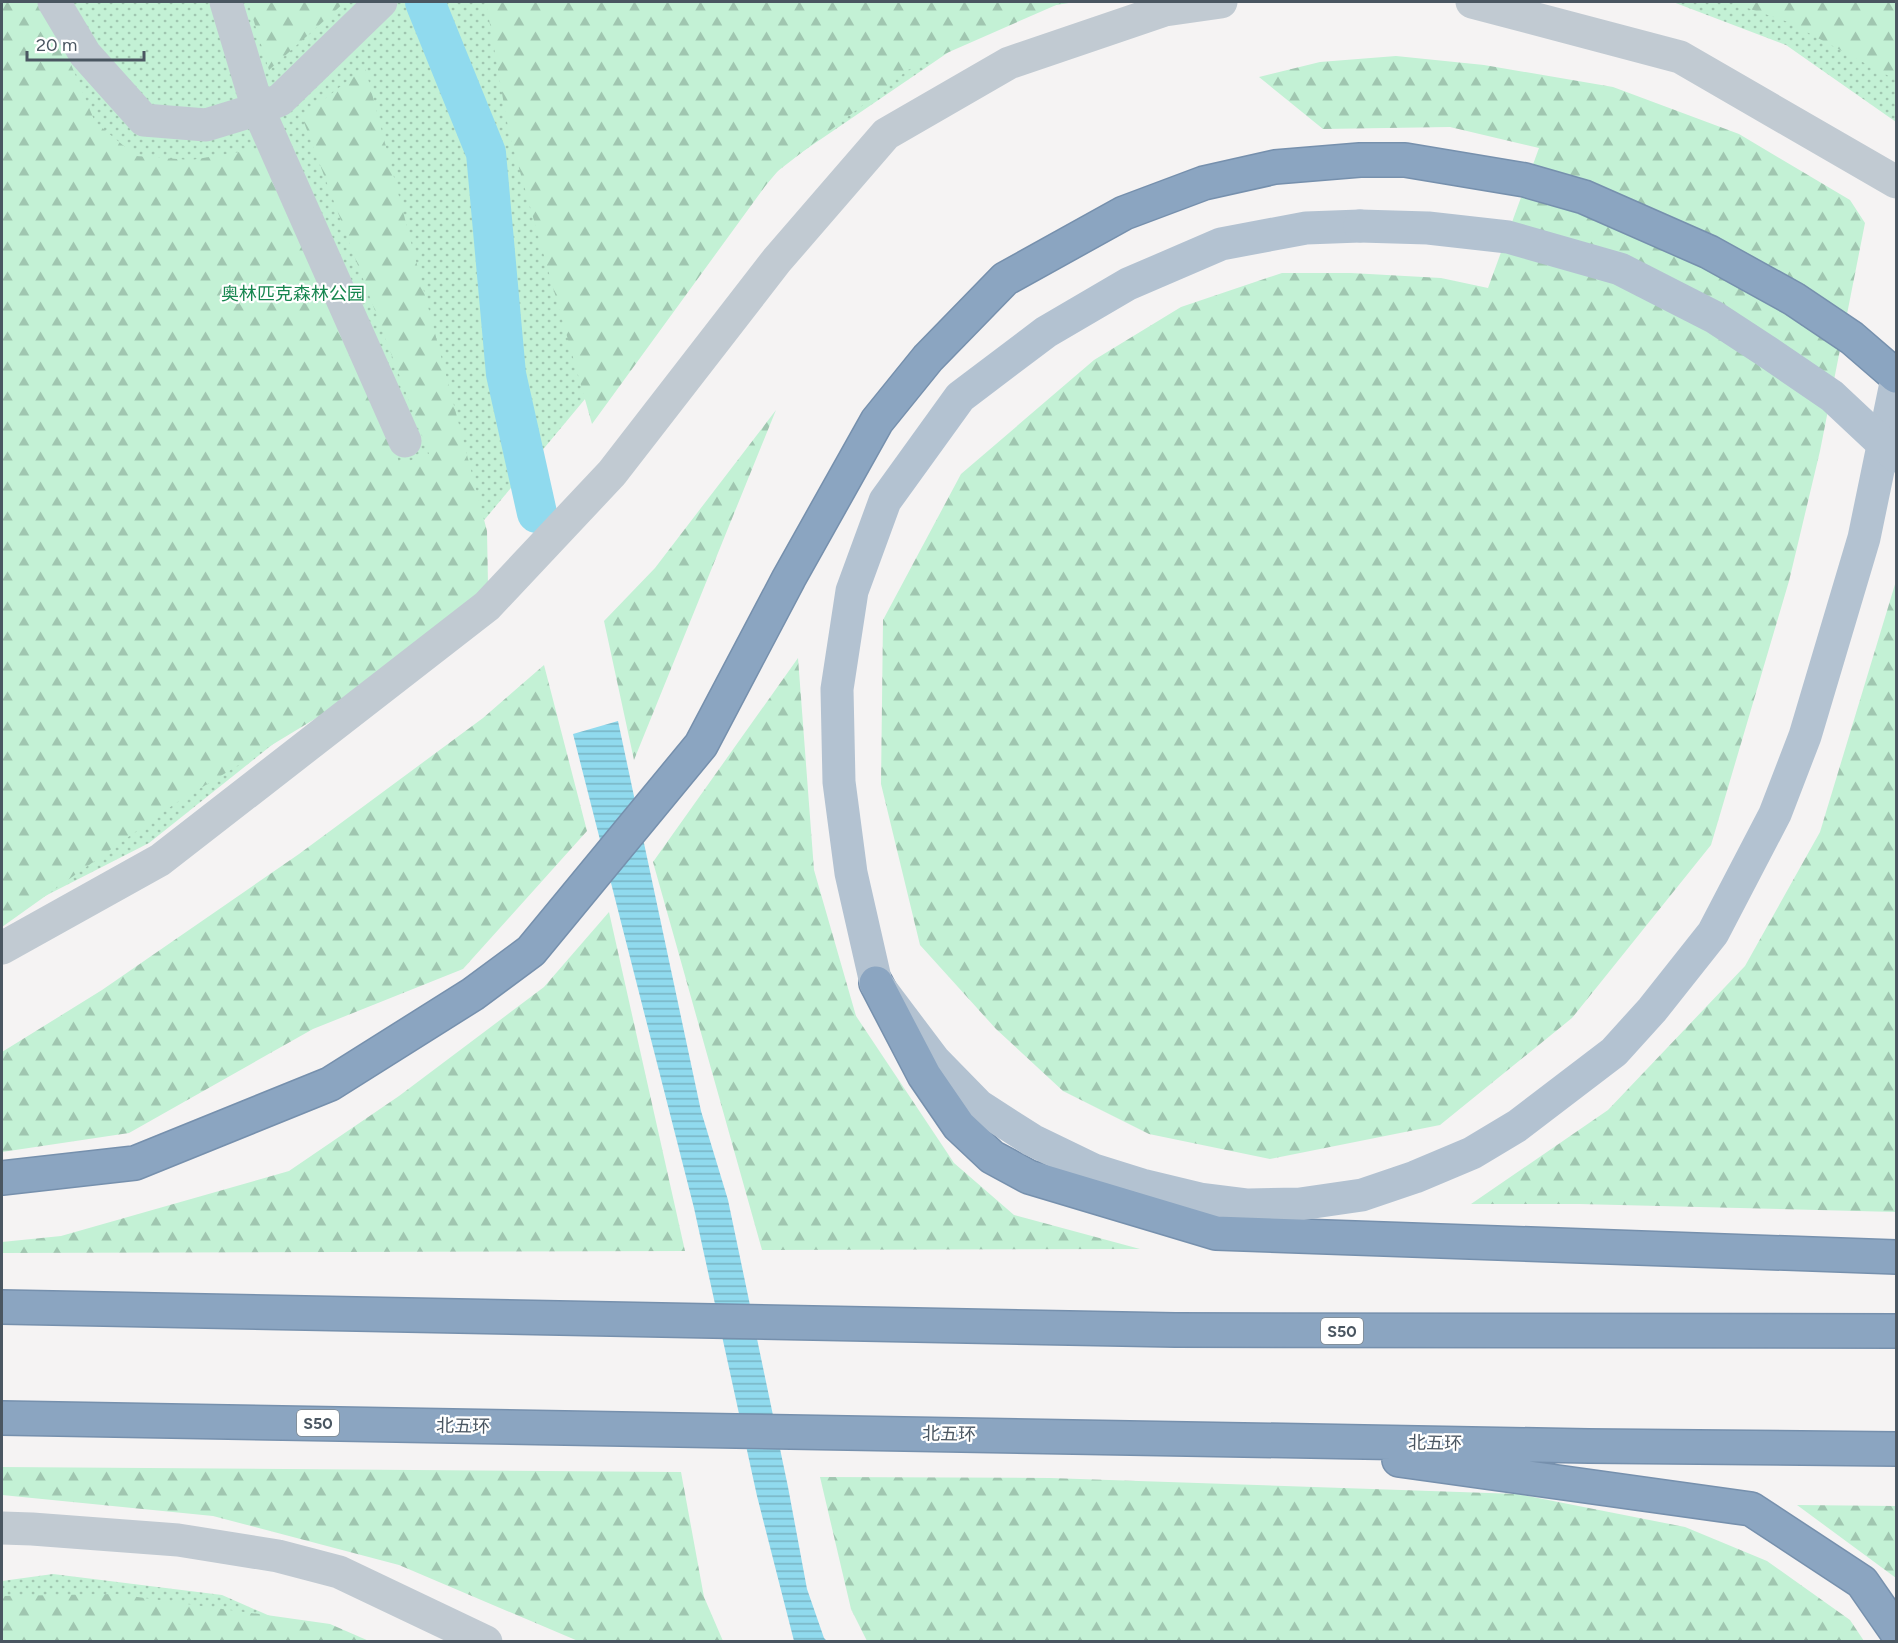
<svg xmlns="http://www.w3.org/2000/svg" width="1898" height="1643" font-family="Figtree,'Noto Sans SC',sans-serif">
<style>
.grass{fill:url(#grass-dots)}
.forest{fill:url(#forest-firs)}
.water{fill:url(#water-rules)}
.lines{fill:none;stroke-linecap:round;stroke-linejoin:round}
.canal{stroke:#90daee;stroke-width:40}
.highway-casing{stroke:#7690ad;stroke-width:36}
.minor{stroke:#c1cad2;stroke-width:33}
.major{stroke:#b3c2d1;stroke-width:33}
.highway{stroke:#8ba5c1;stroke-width:33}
.major-bridge{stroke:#b3c2d1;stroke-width:33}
.labels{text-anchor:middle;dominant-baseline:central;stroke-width:4.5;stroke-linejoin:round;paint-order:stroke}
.shield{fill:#fff;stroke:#808990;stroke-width:1.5}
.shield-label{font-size:16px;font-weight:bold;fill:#4a5661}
.park-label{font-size:18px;fill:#17864f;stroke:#fff}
.street-label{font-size:18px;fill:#4a5661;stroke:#fff}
</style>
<defs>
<pattern id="grass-dots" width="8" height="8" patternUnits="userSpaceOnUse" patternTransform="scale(1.5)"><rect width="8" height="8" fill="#c3f1d5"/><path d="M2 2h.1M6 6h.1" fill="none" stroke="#a0c6b0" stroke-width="1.8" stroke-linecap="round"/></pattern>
<pattern id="forest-firs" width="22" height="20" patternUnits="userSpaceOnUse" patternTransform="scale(1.5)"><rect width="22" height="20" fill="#c3f1d5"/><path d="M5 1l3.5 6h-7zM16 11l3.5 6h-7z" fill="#a0c6b0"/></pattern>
<pattern id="water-rules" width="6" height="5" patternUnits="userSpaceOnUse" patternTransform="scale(1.5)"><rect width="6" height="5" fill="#90daee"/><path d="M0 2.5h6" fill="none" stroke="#78b4c4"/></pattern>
</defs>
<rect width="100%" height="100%" fill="#f5f3f3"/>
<path class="grass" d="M2 2H1075L1006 13 783 165 630 345 346 686 149 843 2 918Z
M1673 2H1896V122L1786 45Z
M53 1574 222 1595 327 1641H2V1581Z"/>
<path class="forest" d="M2 2H38L65 50 95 122 136 156 191 160 263 148 400 464 429 454 302 117 365 67 487 531 488 585 371 685 176 803 2 927Z
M248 2H345L269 70Z
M486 2H1063L908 70 774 174 592 424 509 133Z
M1730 2H1896V80L1788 22Z
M1396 56 1484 65 1613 87 1739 134 1850 200 1865 223 1820 451 1789 581 1711 845 1572 1018 1440 1125 1270 1159 1149 1134 1063 1091 996 1029 920 945 881 784 883 620 961 474 1094 360 1181 307 1282 273H1351L1441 278 1488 288 1539 148 1450 127 1323 129 1259 77 1320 62Z
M776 410 634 760 604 621 655 568Z
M1896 581V1212L1579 1204H1471L1608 1110 1745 966 1820 832Z
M798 658 814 870 856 1016 954 1163 1014 1215 1140 1249 762 1250 653 862Z
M544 665 587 831 463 969 313 1029 129 1133 2 1152V1052L102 990 299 854 483 718Z
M609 912 685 1251 2 1253V1242L61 1236 289 1171 399 1096 544 987Z
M2 1467 681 1472 704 1597 723 1641H578L399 1565 213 1516 2 1495Z
M820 1477 1050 1478 1518 1494 1685 1527 1767 1561 1850 1620 1864 1641H867L851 1609Z
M1797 1505 1896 1506V1578Z
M116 1594 330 1624 369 1641H2V1596Z"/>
<path class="water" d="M618 721 701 1111 728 1200 788 1487 807 1589 824 1638 827 1641H794L757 1496 694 1208 573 734Z"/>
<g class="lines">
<path class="canal" d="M425 2 486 153 506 374 537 513"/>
<g class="highway-casing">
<path id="highway" d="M876 983 924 1075 959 1126 992 1157 1029 1177 1216 1233 1896 1257
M2 1178 135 1163 330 1084 473 994 531 951 701 745 789 578 877 421 928 358 1005 279 1124 213 1204 183 1275 167 1360 160H1405L1525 180 1584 197 1709 252 1794 299 1852 338 1896 376
M2 1307 1175 1330 1896 1331
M2 1418 1589 1446 1896 1449
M1399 1460 1751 1509 1862 1582 1896 1631"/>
</g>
<path class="minor" d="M54 2 85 54 144 120 206 125 258 109 280 100 381 2
M226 2 258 109 405 441
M1472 2 1680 57 1896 182
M2 948 160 860 487 606 612 473 777 260 886 134 1009 63 1165 10 1221 2
M2 1528 32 1529 178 1540 278 1556 339 1572 486 1642"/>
<path class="major" d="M1360 226 1306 228 1221 244 1128 284 1046 332 960 397 885 501 852 591 837 689 839 782 851 873 876 983 934 1060 979 1106 1032 1140 1094 1170 1142 1185 1200 1199 1248 1205 1300 1204 1362 1195 1415 1177 1472 1153 1517 1126 1614 1052 1652 1010 1713 933 1775 814 1805 736 1864 538 1896 383"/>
<use href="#highway" class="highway"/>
<path class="major-bridge" d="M1360 226 1428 228 1508 237 1620 269 1714 317 1766 351 1832 396 1896 456"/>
</g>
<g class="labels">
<g class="shield">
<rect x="1321" y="1318" width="42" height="26" rx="4.5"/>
<rect x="297" y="1410" width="42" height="26" rx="4.5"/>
</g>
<g class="shield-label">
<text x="1342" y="1331">S50</text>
<text x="318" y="1423">S50</text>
</g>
<g class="park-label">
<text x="293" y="294">奥林匹克森林公园</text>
</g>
<g class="street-label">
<text transform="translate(463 1426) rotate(1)">北五环</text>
<text transform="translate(949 1434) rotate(1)">北五环</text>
<text transform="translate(1435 1443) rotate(1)">北五环</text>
</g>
</g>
<rect width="1898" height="1643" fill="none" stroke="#4a5661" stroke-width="6"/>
<path d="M27 51v9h117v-9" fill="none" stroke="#4a5661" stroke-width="3"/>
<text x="36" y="51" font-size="18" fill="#4a5661" stroke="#ffffff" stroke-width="4.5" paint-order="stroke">20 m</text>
</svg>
